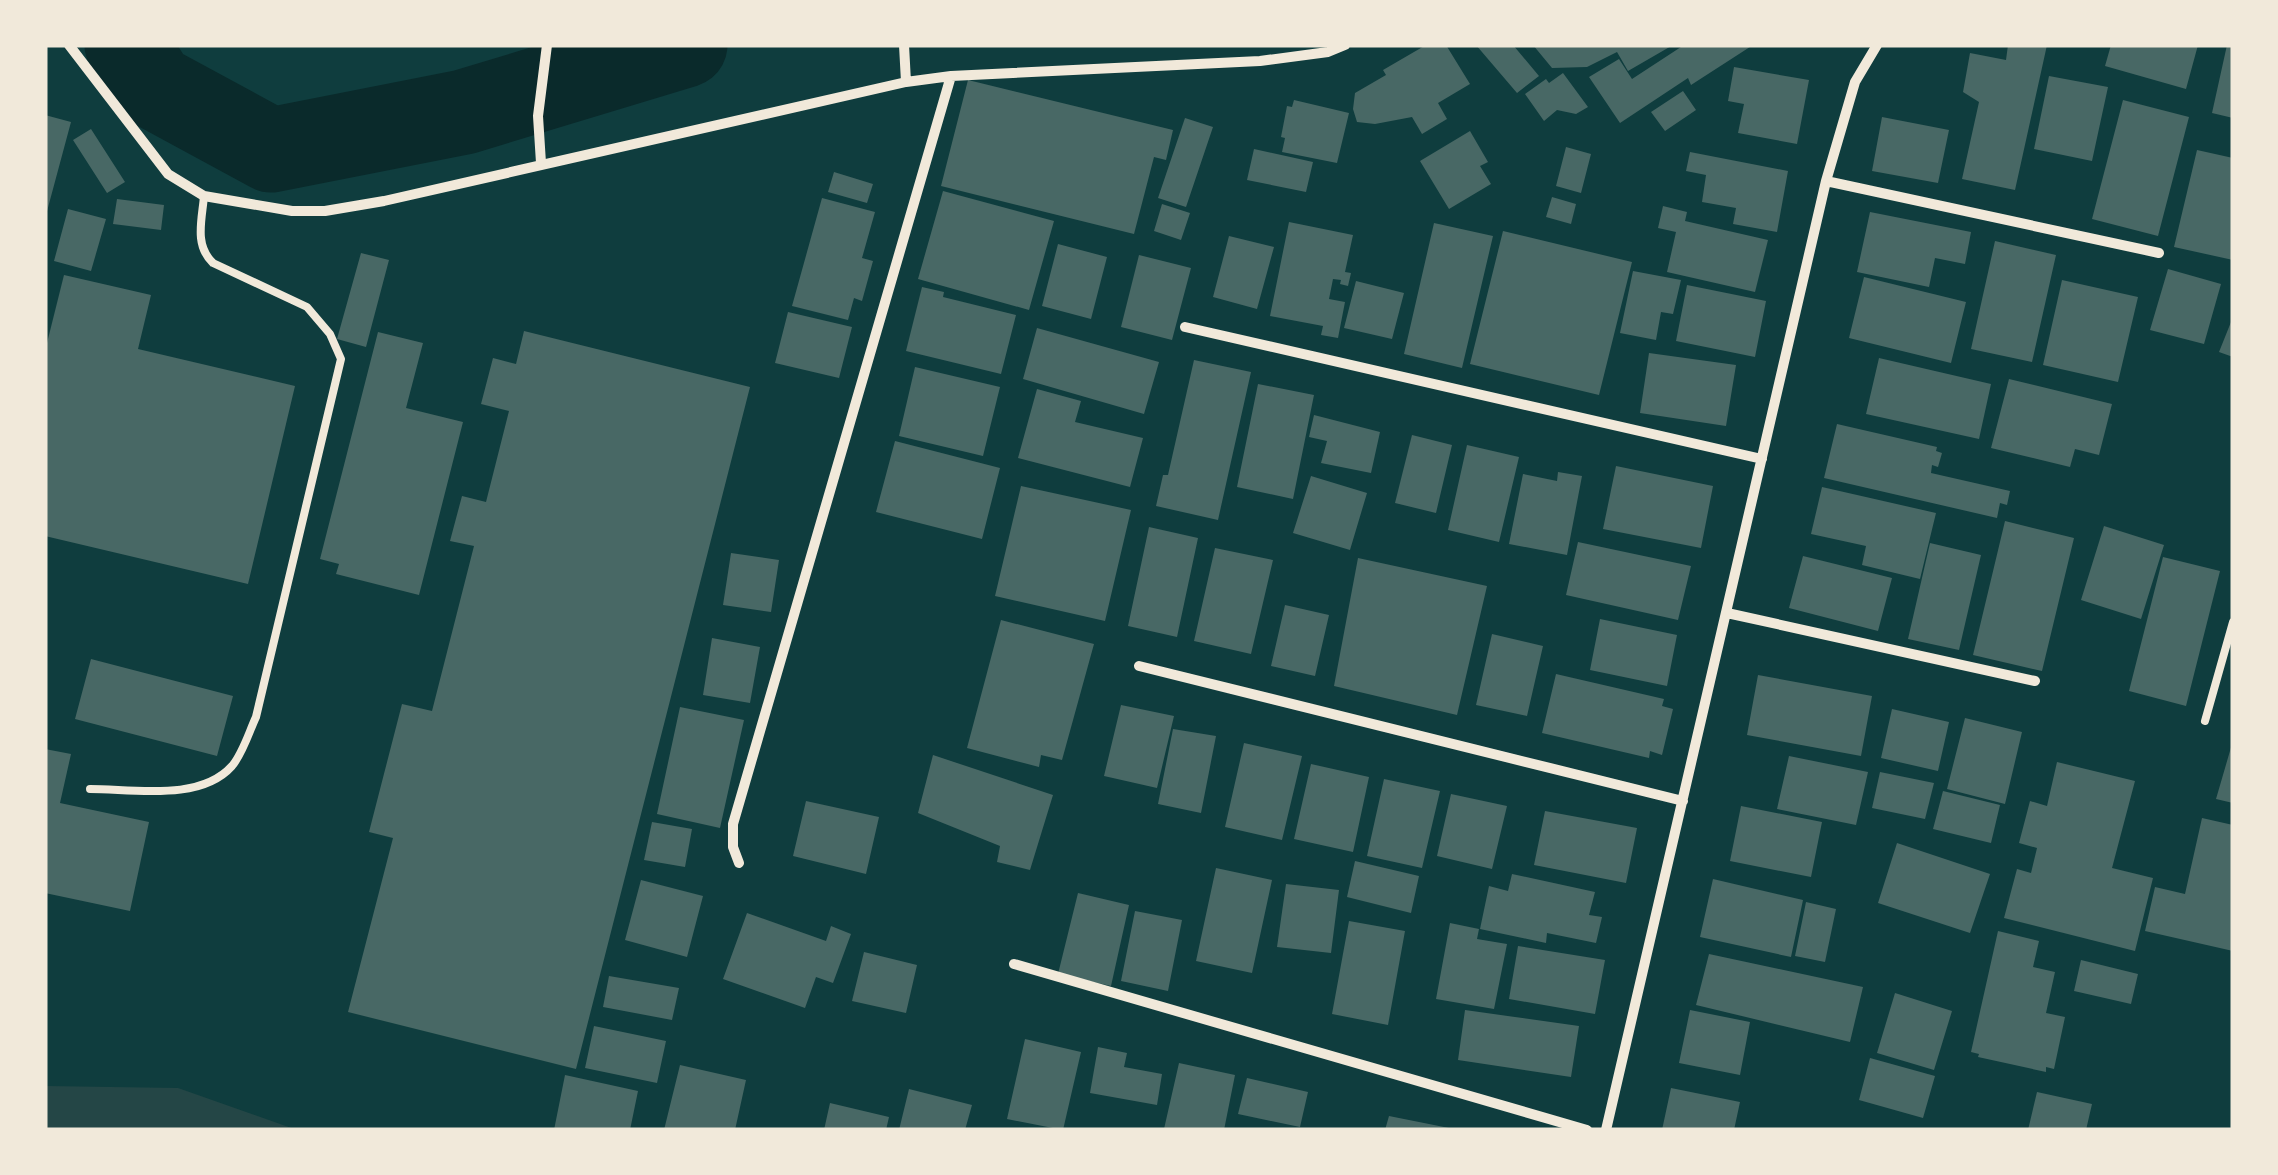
<svg xmlns="http://www.w3.org/2000/svg" width="2278" height="1175" font-family="Inter,sans-serif">
<style>
.green{fill:#244646}
.lines{fill:none;stroke-linecap:round;stroke-linejoin:round}
.river{stroke:#0a2a2b;stroke-width:85}
.building{fill:#486865}
.service{stroke:#f1e9da;stroke-width:8}
.minor{stroke:#f1e9da;stroke-width:10}
</style>
<rect width="100%" height="100%" fill="#0f3d3e"/>
<path class="green" d="M45 1086 178 1088 297 1130H45Z"/>
<g class="lines">
<path class="river" d="M127 45 153 86 271 150 464 112 685 45"/>
</g>
<path class="building" d="M1426 45H1446L1470 84 1438 103 1447 119 1422 134 1412 117 1375 124 1357 122 1353 109 1355 93 1386 75 1383 70Z
M1476 45H1513L1539 76 1517 93Z
M1533 45H1673L1628 71 1617 52 1587 67 1552 68Z
M1684 45H1753L1691 85 1688 78 1620 123 1589 77 1619 59 1632 79Z
M2008 45H2047L2015 190 1962 179 1979 102 1963 92 1970 53 2006 60Z
M2111 45H2198L2186 89 2105 66Z
M2227 45H2233V118L2212 113Z
M1734 67 1809 80 1797 144 1738 133 1744 104 1728 101Z
M1563 73 1588 107 1576 114 1557 110 1544 121 1525 94 1546 79 1549 83Z
M2049 76 2108 87 2092 161 2034 149Z
M968 80 1173 130 1166 160 1154 157 1134 234 941 186Z
M1683 91 1696 110 1665 131 1651 112Z
M1294 100 1349 113 1337 163 1282 152 1285 138 1281 137 1287 106 1292 107Z
M2123 100 2189 117 2158 236 2092 219Z
M45 115 71 122 46 215H45Z
M1882 117 1949 130 1938 183 1872 171Z
M1185 118 1213 127 1186 207 1158 198Z
M91 129 125 182 107 193 73 140Z
M1470 131 1488 162 1480 166 1491 184 1449 209 1420 161Z
M1566 147 1591 154 1581 193 1556 186Z
M1254 149 1313 162 1306 192 1247 180Z
M2197 150 2233 158V260L2174 247Z
M1690 152 1788 171 1777 232 1733 224 1736 208 1702 202 1706 175 1686 171Z
M834 172 873 184 867 203 828 192Z
M943 191 1054 221 1029 310 918 279Z
M1552 197 1576 204 1571 224 1546 217Z
M822 198 875 212 862 258 873 261 862 301 854 298 848 320 792 306Z
M117 199 164 205 161 230 113 224Z
M1162 204 1190 213 1181 240 1154 231Z
M1663 206 1687 212 1685 221 1768 240 1755 292 1667 272 1676 232 1658 228Z
M68 209 106 219 91 271 54 261Z
M1870 212 1971 232 1965 264 1935 258 1929 287 1857 272Z
M1289 222 1353 235 1345 272 1351 273 1348 286 1340 284 1341 280 1333 279 1329 299 1345 302 1338 338 1321 335 1323 326 1270 316Z
M1434 223 1493 236 1462 368 1404 354Z
M1503 231 1632 262 1599 395 1470 364Z
M1229 236 1274 247 1257 309 1213 297Z
M1995 241 2056 255 2032 362 1971 349Z
M1058 244 1107 257 1091 319 1042 306Z
M361 253 389 260 366 347 337 339Z
M1139 255 1191 268 1172 340 1121 327Z
M2168 269 2221 284 2204 344 2150 330Z
M1633 271 1681 280 1673 314 1661 312 1656 340 1620 333Z
M64 275 151 295 138 349 295 386 248 584 45 536V351Z
M1864 277 1966 302 1951 363 1849 338Z
M2062 280 2138 297 2118 382 2043 365Z
M1356 281 1404 293 1392 339 1344 328Z
M1687 285 1766 301 1755 357 1676 341Z
M922 287 944 292 943 297 1016 315 1001 374 906 351Z
M788 312 852 327 839 378 775 363Z
M2233 317V357L2219 352Z
M1037 328 1159 362 1144 414 1023 379Z
M524 331 750 387 576 1069 348 1012 393 838 369 832 402 704 432 711 474 546 450 541 462 496 486 502 509 411 481 404 493 358 516 364Z
M378 332 423 343 406 408 463 422 419 595 336 574 339 564 320 559Z
M1649 353 1736 365 1726 426 1640 413Z
M1879 358 1991 384 1979 439 1866 414Z
M1194 360 1251 372 1218 520 1156 506 1163 475H1168Z
M915 367 1000 387 983 456 899 436Z
M2009 379 2112 404 2099 455 2075 449 2070 467 1991 448Z
M1258 384 1314 395 1293 499 1237 487Z
M1037 389 1081 401 1075 422 1143 438 1130 487 1018 458Z
M1314 415 1380 432 1371 473 1321 463 1327 441 1309 437Z
M1837 424 1937 447 1936 451 1942 453 1938 467 1932 465 1931 473 2010 491 2007 505 2000 503 1997 518 1824 478Z
M1412 435 1452 445 1436 513 1395 503Z
M895 441 1000 468 982 539 876 512Z
M1467 445 1519 457 1499 542 1448 530Z
M1616 466 1713 486 1701 548 1603 529Z
M1558 472 1582 476 1567 555 1509 544 1523 474 1557 481Z
M1311 476 1367 493 1350 550 1293 533Z
M1021 486 1131 510 1105 621 995 596Z
M1822 487 1936 513 1920 579 1862 565 1866 546 1811 534Z
M2005 521 2074 538 2042 671 1973 655Z
M2104 526 2164 545 2141 619 2081 600Z
M1149 527 1198 538 1177 637 1128 626Z
M1578 542 1691 566 1678 620 1566 595Z
M1930 543 1981 555 1959 650 1908 639Z
M1215 548 1273 560 1251 654 1194 641Z
M731 553 779 560 771 612 723 605Z
M1803 556 1892 578 1878 631 1789 608Z
M2163 557 2220 571 2186 706 2129 691Z
M1358 558 1487 586 1457 715 1334 686Z
M1285 605 1329 615 1315 676 1271 666Z
M1600 619 1677 635 1667 686 1590 670Z
M1001 620 1094 644 1062 760 1041 755 1039 767 967 748Z
M1492 634 1543 646 1527 716 1476 705Z
M712 638 760 647 750 703 703 695Z
M91 659 233 696 217 756 75 719Z
M1556 674 1664 699 1662 706 1673 709 1662 755 1650 751 1649 758 1542 733Z
M1758 675 1872 696 1861 756 1747 735Z
M1121 705 1174 716 1157 788 1104 776Z
M680 707 744 720 720 828 657 814Z
M1892 709 1949 722 1938 771 1881 758Z
M1965 718 2022 732 2005 804 1947 789Z
M1173 729 1216 736 1201 813 1158 804Z
M1244 743 1302 756 1282 840 1225 827Z
M2232 744H2233V803L2216 799Z
M45 749 71 754 60 803 149 822 130 911 45 893Z
M933 755 1053 795 1030 870 997 862 1000 846 918 813Z
M1789 756 1868 772 1856 825 1777 809Z
M2057 762 2135 781 2112 868 2153 878 2135 951 2004 918 2017 869 2031 873 2037 848 2019 843 2030 801 2047 806Z
M1311 764 1369 777 1353 852 1294 839Z
M1880 772 1934 783 1925 819 1872 808Z
M1384 779 1440 791 1422 868 1367 856Z
M1943 791 2000 805 1991 843 1933 829Z
M1451 794 1507 806 1492 869 1437 856Z
M806 801 879 817 866 874 793 856Z
M1741 806 1822 822 1811 877 1730 861Z
M1545 811 1637 828 1626 883 1534 865Z
M2202 818 2233 825V951L2145 931 2155 887 2185 894Z
M652 822 692 829 685 867 644 860Z
M1897 843 1990 874 1970 933 1878 903Z
M1355 861 1419 876 1411 913 1347 897Z
M1216 868 1272 880 1252 973 1196 961Z
M1512 874 1595 892 1589 915 1602 917 1596 943 1547 933 1546 943 1480 929 1489 886 1508 891Z
M1713 879 1803 900 1791 957 1700 937Z
M641 880 703 896 687 957 625 940Z
M1286 884 1339 890 1331 953 1277 947Z
M1078 893 1129 905 1111 986 1058 974Z
M1806 902 1836 909 1825 962 1795 956Z
M1135 911 1182 920 1168 991 1121 981Z
M747 913 826 941 831 926 851 934 833 983 816 977 805 1008 723 979Z
M1349 921 1405 931 1388 1025 1332 1014Z
M1450 923 1479 929 1477 939 1507 944 1494 1009 1436 999Z
M1998 931 2039 941 2033 967 2055 972 2046 1013 2065 1017 2054 1069 2046 1067V1072L1978 1057 1979 1054 1971 1052Z
M1518 946 1605 960 1595 1014 1509 999Z
M864 952 917 965 906 1013 852 1001Z
M1709 954 1863 987 1850 1042 1696 1005Z
M2081 960 2138 974 2131 1004 2074 991Z
M609 976 679 988 672 1020 603 1007Z
M1895 993 1952 1011 1934 1070 1877 1053Z
M1465 1010 1579 1026 1571 1077 1458 1060Z
M1690 1010 1750 1022 1740 1075 1679 1063Z
M594 1026 666 1041 657 1083 585 1068Z
M1025 1039 1081 1052 1063 1130 1007 1119Z
M1098 1047 1127 1053 1124 1067 1162 1074 1157 1105 1090 1093Z
M1870 1058 1935 1076 1923 1118 1859 1100Z
M1179 1063 1235 1075 1224 1130 1164 1129Z
M680 1065 746 1080 735 1130H664Z
M565 1075 638 1091 630 1130H554Z
M1247 1078 1308 1092 1300 1127 1238 1114Z
M1671 1088 1740 1102 1734 1130H1662Z
M909 1089 972 1105 965 1130H899Z
M2037 1092 2092 1104 2086 1130H2028Z
M830 1103 889 1117 886 1130H824Z
M1389 1116 1449 1128V1130H1385Z"/>
<g class="lines">
<path class="service" d="M2205 721 2233 622
M90 789C133 789 200 802 232 766 243 753 249 732 256 717L341 359 330 334 307 307 213 263C194 245 202 220 204 196"/>
<path class="minor" d="M69 45 168 174 204 196 292 211H325L384 201 906 82 951 76 1260 61 1328 52 1345 45
M904 45 906 82
M541 163 538 116 547 45
M1826 181 2159 253
M1185 327 1762 459
M1727 613 2035 681
M1139 666 1683 801
M739 863 733 847V824L951 76
M1014 964 1587 1130
M1606 1130 1826 181 1855 82 1877 45"/>
</g>
<rect width="2278" height="1175" fill="none" stroke="#f1e9da" stroke-width="95"/>
</svg>
